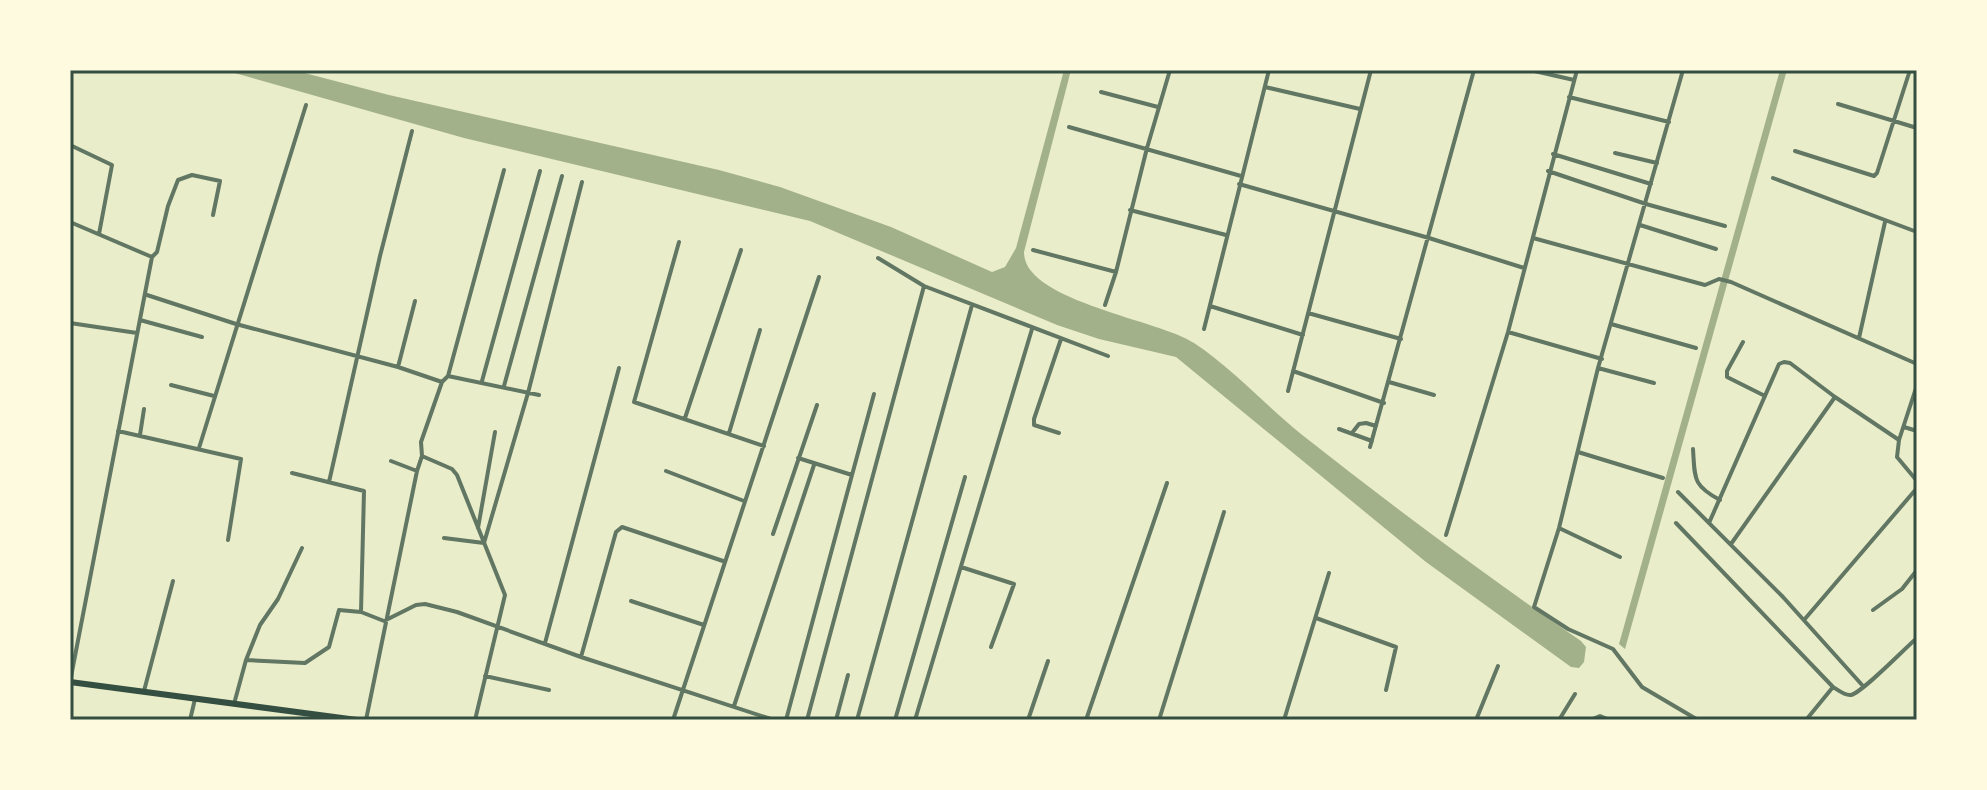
<svg xmlns="http://www.w3.org/2000/svg" width="1987" height="790" font-family="'Roboto Serif',serif">
<style>
.water{fill:#a3b18a}
.lines{fill:none;stroke-linecap:round;stroke-linejoin:round}
.minor{stroke:#617663;stroke-width:4}
.secondary{stroke:#344e41;stroke-width:6}
.neatline{fill:none;stroke:#344e41;stroke-width:3}
</style>
<rect width="100%" height="100%" fill="#e9edc9"/>
<path class="water" d="M224 70H293L389 95 719 170 780 187 891 227 992 272 1005 267 1016 248 1064 70H1071L1024 252C1023 301 1160 320 1194 343 1232 368 1265 405 1301 434 1392 506 1485 575 1581 641L1586 647 1584 662 1579 668 1571 667 1426 562 1176 357 1099 339 1057 325 810 221 464 138Z
M1780 70H1787L1625 649 1619 644Z"/>
<g class="lines">
<path class="minor" d="M1530 70 1574 80
M1683 70 1598 368 1559 528 1534 607 1568 629 1613 649 1642 687 1698 720
M1265 87 1360 109
M1101 92 1158 107
M1569 97 1669 122
M1838 104 1917 128
M1069 127 1241 176
M70 145 112 165 99 234
M1795 151 1874 176 1877 173 1910 70
M1615 153 1657 163
M1553 154 1651 184
M1548 171 1646 204 1725 226
M1773 178 1917 232
M1239 184 1429 238 1524 268
M1130 210 1226 235
M70 222 152 257
M1640 225 1716 249
M1533 238 1705 285 1719 279 1731 282 1917 364
M679 242 634 402 764 446
M1033 250 1116 272
M878 258 924 286 1108 356
M147 295 236 324 398 367 442 382 448 376 539 395
M1105 305 1116 272 1147 148 1170 70
M1210 306 1303 335
M1308 313 1401 339
M140 320 202 337
M70 323 137 333
M1611 324 1696 348
M1204 329 1269 70
M1508 332 1602 359
M1859 338 1885 222
M1743 342 1727 371V377L1765 396
M398 367 415 301
M1598 368 1654 383
M1293 371 1384 403
M448 376 504 170
M482 381 540 171
M1389 382 1434 395
M171 385 214 396
M1917 385 1899 440 1897 457 1917 481
M504 386 562 176
M1288 391 1371 70
M685 418 741 250
M1904 427 1917 431
M1339 429 1372 441
M118 431 241 459 228 540
M729 433 760 330
M1059 433 1034 425V419L1061 339
M1352 433 1359 424 1366 423 1376 426
M140 435 144 409
M1370 447 1474 70
M199 448 306 105
M1693 449C1695 478 1692 485 1720 500
M1578 452 1663 478
M422 456 452 469 457 475 505 595 475 720
M798 458 852 475 874 394
M391 461 417 471
M666 471 744 501
M292 473 364 491 361 612
M329 482 380 256 412 131
M1678 492 1783 597 1863 686
M1676 523 1833 687C1838 690 1845 696 1851 695 1863 692 1905 648 1917 638
M1709 523 1779 364 1784 362 1790 363 1835 397 1899 440
M478 528 495 432
M1559 528 1620 557
M773 534 817 405
M1446 535 1508 332 1577 70
M444 538 484 543 528 393 582 182
M1731 544 1835 397
M961 567 1014 584 991 647
M631 601 704 625
M1873 610 1902 589 1917 570
M1316 618 1396 647 1386 690
M1804 620 1917 488
M545 643 619 368
M581 657 616 532 622 527 723 561
M246 660 305 663 329 647 339 610 361 612 384 621 416 605 425 604 457 612 581 657 774 720
M485 676 549 690
M70 682 152 257 157 252 168 206 178 180 192 175 220 181 213 215
M144 691 173 581
M234 704 246 660 260 625 278 599 302 548
M734 706 814 465
M190 720 195 699
M366 720 417 471 422 456 421 442 442 382
M673 720 819 277
M786 720 852 475
M807 720 924 286
M836 720 848 675
M857 720 972 305
M895 720 965 477
M915 720 1032 329
M1028 720 1048 661
M1086 720 1167 483
M1159 720 1224 512
M1284 720 1329 573
M1476 720 1498 666
M1559 720 1575 694
M1590 720 1600 716 1610 720
M1806 720 1833 687"/>
<path class="secondary" d="M70 682 357 720"/>
</g>
<rect width="1987" height="790" fill="none" stroke="#fefae0" stroke-width="144"/>
<rect x="72" y="72" width="1843" height="646" class="neatline"/>
</svg>
